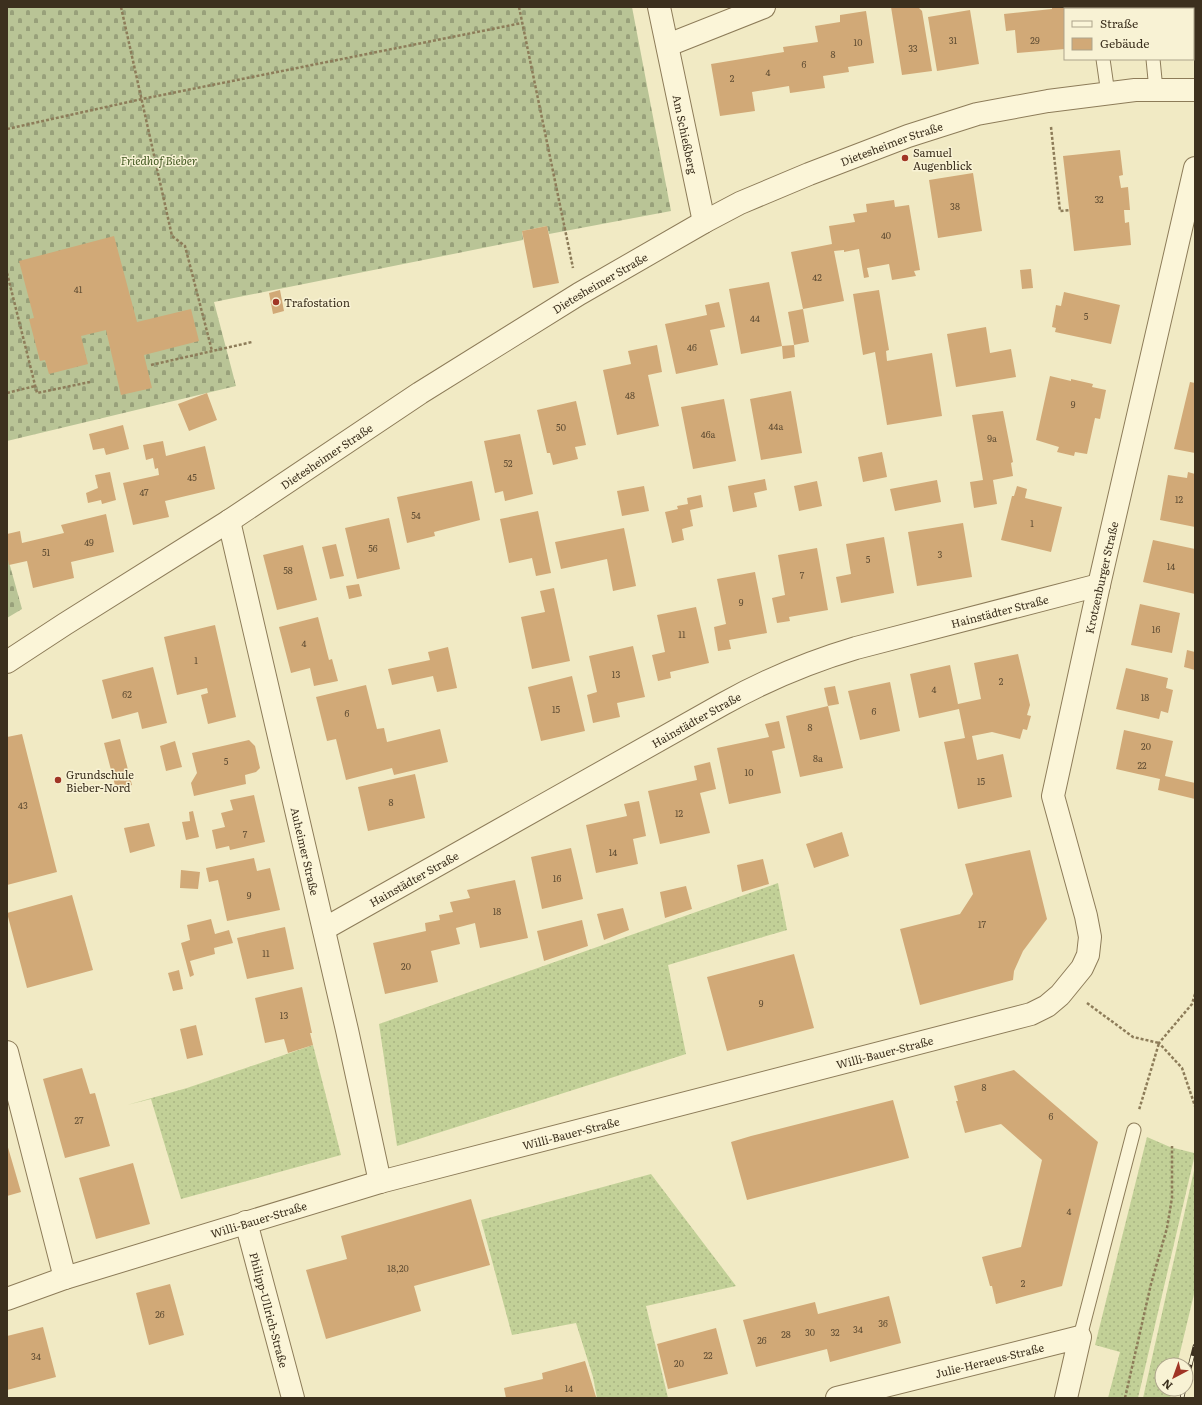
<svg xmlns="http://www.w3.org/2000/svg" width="1202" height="1405" font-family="Literata,serif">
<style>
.grass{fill:url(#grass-dots)}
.cemetery{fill:url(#cemetery-stones)}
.building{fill:#d1a977}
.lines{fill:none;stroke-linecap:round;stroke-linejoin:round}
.service-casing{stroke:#8d7c59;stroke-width:15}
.minor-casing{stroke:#8d7c59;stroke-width:24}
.path{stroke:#8d7c59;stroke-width:2.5;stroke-dasharray:3 2;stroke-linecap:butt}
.service{stroke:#fbf5d8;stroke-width:13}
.minor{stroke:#fbf5d8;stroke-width:22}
.rail-casing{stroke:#3c301e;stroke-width:4.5}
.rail{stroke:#f8f2d4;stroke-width:3;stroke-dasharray:9;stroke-linecap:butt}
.poi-dot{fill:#a03525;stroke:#f8f2d4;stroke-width:1.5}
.labels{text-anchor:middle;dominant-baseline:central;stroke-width:3;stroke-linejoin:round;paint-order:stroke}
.number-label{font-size:9px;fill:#614e34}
.street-label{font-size:11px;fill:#3c301e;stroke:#f8f2d4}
.poi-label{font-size:11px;fill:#3c301e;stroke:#f8f2d4;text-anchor:start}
.park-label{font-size:11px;font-style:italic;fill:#445a23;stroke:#f8f2d4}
</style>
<defs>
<pattern id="grass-dots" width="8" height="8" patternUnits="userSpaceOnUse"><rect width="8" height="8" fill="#c2d097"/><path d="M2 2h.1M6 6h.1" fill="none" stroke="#a8b382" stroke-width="1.8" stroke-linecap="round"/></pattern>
<pattern id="cemetery-stones" width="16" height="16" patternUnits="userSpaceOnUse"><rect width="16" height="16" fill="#b9c496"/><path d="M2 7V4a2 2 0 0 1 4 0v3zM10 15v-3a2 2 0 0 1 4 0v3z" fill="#98a07a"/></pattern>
</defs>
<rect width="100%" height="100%" fill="#f1eac4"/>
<path class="grass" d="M778 883 787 930 668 965 686 1054 397 1146 379 1024Z
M313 1045 341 1155 181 1199 151 1099 127 1105 187 1088Z
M1147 1137 1170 1147 1194 1153 1195 1151V1154L1138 1398H1108L1120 1352 1095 1345Z
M1195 1166V1290L1177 1365H1162V1389H1172L1170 1398H1143Z
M651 1174 736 1286 646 1306 668 1398H597L593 1377 576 1323 512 1335 481 1220Z"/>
<path class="cemetery" d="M7 7H632L671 211 549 234 547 226 522 231 523 240 214 302 236 386 7 441Z
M7 555 22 609 7 618Z"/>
<path class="building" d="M891 7H918L922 11 932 71 902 75Z
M1052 7H1091V9H1065V49L1017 53 1015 30 1006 31 1004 14 1052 9Z
M1106 7H1142L1143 9H1106Z
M970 10 979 64 937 71 928 17Z
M866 11 874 63 848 67 849 72 823 76 825 88 790 93 789 86 752 92 755 111 720 116 711 64 784 52 783 47 818 42 815 26 840 22V15Z
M1120 150 1123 175 1119 176 1121 188 1128 187 1130 210H1124L1125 223 1129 222 1131 245 1074 251 1063 156Z
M973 173 982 231 938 238 929 180Z
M894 200 895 207 909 205 920 270 914 271 916 276 892 280 889 264 867 268 869 277 864 278 859 249 844 252V250L834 251 844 301 803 309 791 252 832 244 829 226 855 222 853 214 867 212 866 204Z
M547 226 559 283 533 288 522 231Z
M114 236 137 322 191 309 199 341 144 355 152 388 121 395 106 330 81 336 88 364 49 374 45 360 40 361 29 319 34 318 19 261Z
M1031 269 1033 288 1022 289 1020 270Z
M769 282 782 346 741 354 729 289Z
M280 290 284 311 273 314 269 293Z
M879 290 889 350 886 351 887 361 932 353 942 416 887 425 875 352 863 355 853 294Z
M1064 292 1120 305 1111 344 1055 332 1056 328 1052 327 1056 305 1061 306Z
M719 302 725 327 710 330 718 365 676 374 665 324 707 315 705 305Z
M803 309 809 342 794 345 788 312Z
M986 327 990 353 1011 349 1016 377 956 387 947 334Z
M657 345 662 372 648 375 659 426 617 435 603 370 631 364 628 351Z
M794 345 795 357 783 359 782 346Z
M1050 376 1071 381V379L1093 384 1092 387 1106 390 1100 419 1095 418 1087 454 1075 452 1074 456 1057 452 1059 447 1036 440Z
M1190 382 1195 383V453L1174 449Z
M791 391 802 453 761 460 750 399Z
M207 393 217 420 189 431 178 404Z
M724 399 736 461 693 469 681 407Z
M576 401 586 445 575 447 578 459 553 465 550 453H547L537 410Z
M1003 411 1013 462 1011 463 1013 476 993 480 997 504 974 508 970 482 983 480 972 415Z
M123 425 129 449 106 455 104 448 93 450 89 434Z
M520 434 533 494 505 501 503 491 495 493 484 441Z
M163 441 166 456 205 446 215 489 165 501 169 517 133 525 123 483 159 475 158 468 155 469 153 458 146 460 143 445Z
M882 452 887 477 863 482 858 457Z
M110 472 116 500 102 504 101 500 88 503 86 493 98 488 95 475Z
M1188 472 1195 474V527L1160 520 1168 475 1187 478Z
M765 479 767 490 754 493 757 507 733 512 728 486Z
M937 480 941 502 895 511 890 489Z
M472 481 480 520 434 532 435 536 407 543 397 497Z
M817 481 822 506 799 511 794 486Z
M644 486 649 511 622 516 617 491Z
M1017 486 1027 489 1025 498 1062 507 1051 552 1001 540 1012 496H1014Z
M701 495 703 507 690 510 693 526 682 529 684 540 672 543 665 512 678 509 677 506 688 504 687 498Z
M538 511 551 573 536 576 532 558 509 563 500 519Z
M106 514 114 552 71 562 74 578 33 588 27 561 9 565 7 555V534L20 531 22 543 64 533 61 525Z
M389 518 400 569 357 579 345 528Z
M963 523 972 577 917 586 908 532Z
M624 528 636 586 613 591 607 559 561 569 555 542Z
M884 537 894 593 841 603 836 577 851 574 846 544Z
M1153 540 1195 549V594L1143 582Z
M336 544 344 576 330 579 322 547Z
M303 545 317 600 277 610 263 555Z
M817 548 828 610 789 617 790 621 777 623 772 598 785 595 778 555Z
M755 572 767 633 729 640 731 649 718 651 714 627 726 624 717 579Z
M359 584 362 596 349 599 346 586Z
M554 588 570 661 532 669 521 617 545 612 540 591Z
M1140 604 1180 613 1172 653 1131 645Z
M696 607 709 663 670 672 671 678 658 681 652 655 665 652 657 615Z
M318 617 329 660 332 659 338 681 314 686 310 668 291 673 279 627Z
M215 625 236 717 208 724 201 695 208 693 207 688 177 695 164 637Z
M633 646 645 697 617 703 620 717 593 723 587 695 597 692 589 656Z
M448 647 457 688 437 692 433 676 392 685 388 669 430 660 428 652Z
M1187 650 1195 652V670L1184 667Z
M1018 654 1030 705 1027 715 1031 716 1027 730 1023 729 1020 739 992 732 972 736 977 760 1003 754 1012 797 958 809 944 742 965 738 959 709 919 718 910 674 950 665 958 704 981 699 974 663Z
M153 667 167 723 142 729 138 712 112 719 102 680Z
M1126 668 1168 678 1166 688 1173 690 1168 713 1161 711 1159 719 1116 709Z
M572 676 585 731 541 741 528 687Z
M890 682 900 731 860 740 848 691Z
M366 685 377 729 384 728 387 742 440 729 448 762 394 775 392 768 346 780 336 739 327 741 316 697Z
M835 686 839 704 828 706 824 688Z
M828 706 843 768 800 777 786 716Z
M779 721 785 748 772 751 781 793 729 804 717 748 769 737 765 724Z
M1124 730 1173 741 1165 776 1195 783V799L1158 790 1160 779 1116 769Z
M22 734 57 872 7 885V737Z
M120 739 132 785 116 789 104 743Z
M249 740 255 746 260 768 256 772 245 775 246 784 194 796 191 783 197 773 192 753Z
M175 741 182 767 166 771 160 746Z
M710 762 716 789 700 793 710 833 660 844 648 791 697 780 694 766Z
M415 774 425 818 368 831 358 787Z
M254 795 265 842 230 850 229 846 216 849 212 830 225 827 221 813 233 810 230 800Z
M639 801 646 836 633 839 638 864 596 873 586 825 627 816 624 804Z
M193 811 199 837 186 840 182 822 190 821 189 812Z
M149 823 155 846 130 853 124 828Z
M842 832 849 856 814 868 806 844Z
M571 848 583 899 542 909 531 857Z
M1030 850 1047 919 1023 951 1014 971 1013 980 920 1005 900 929 960 914 973 894 965 864Z
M254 858 257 871 270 868 280 910 227 921 218 880 209 882 206 868Z
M763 859 769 884 742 892 737 865Z
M181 870 200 872 198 889 180 888Z
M515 880 528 938 480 948 475 923 456 928 460 944 431 951 438 982 385 994 373 943 426 931 425 923 440 920 439 915 453 912 450 902 470 898 467 890Z
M686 886 692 909 665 918 660 892Z
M72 895 93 970 27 988 7 913Z
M623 908 629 930 604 940 597 914Z
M211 919 215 934 229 930 233 943 214 948 215 954 190 961 194 975 190 977 181 943 190 940 187 925Z
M582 920 588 946 544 961 537 931Z
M285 927 294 969 247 979 237 938Z
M794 954 814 1028 727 1051 707 977Z
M179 970 183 989 173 991 168 973Z
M302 987 312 1033H310L313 1045 288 1053 284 1039 265 1043 255 998Z
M196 1025 203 1055 187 1059 180 1029Z
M82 1068 90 1094 95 1093 110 1146 65 1158 43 1079Z
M1014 1070 1098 1142 1062 1286 996 1304 992 1286H990L982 1257 1021 1247 1042 1160 1001 1124 965 1133 956 1101H958L954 1086Z
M893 1100 909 1158 747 1200 731 1142 751 1136Z
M7 1144 21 1192 7 1196Z
M133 1163 150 1224 96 1239 79 1178Z
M471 1199 490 1265 414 1286 421 1311 326 1339 306 1270 347 1259 341 1236Z
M170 1284 184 1335 149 1345 136 1293Z
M889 1296 901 1343 830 1362 827 1349 756 1367 743 1320 815 1302 818 1314Z
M43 1327 56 1377 7 1390V1336Z
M716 1328 728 1374 668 1389 657 1344Z
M585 1361 596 1397 506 1398 504 1388 543 1379 542 1373Z"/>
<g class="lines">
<g class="service-casing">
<path id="service" d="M1096 7V9
M1147 7V9
M1103 59 1108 94
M1153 59 1156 90
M1080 1337 1134 1130"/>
</g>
<g class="minor-casing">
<g id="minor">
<path id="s1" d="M659 7 704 222"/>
<path d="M668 45 764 7"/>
<path id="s2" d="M229 521 347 1030 380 1182"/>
<path id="s3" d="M7 662 65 624 229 521 420 393 579 294 704 222 740 203 809 174 908 136 977 114 1048 101 1135 90H1195"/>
<path id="s4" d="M324 929 723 704C766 680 809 662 856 648L1099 585"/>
<path d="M7 1052 65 1278"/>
<path id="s5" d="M246 1222 293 1398"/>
<path id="s6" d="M7 1299 65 1278 380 1182 1031 1014 1047 1006 1060 995 1082 968 1088 955 1090 937 1086 916 1053 796 1099 585 1195 168"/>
<path id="s7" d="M837 1398 1080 1337 1066 1398"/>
</g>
</g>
<path class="path" d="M121 7 172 236 185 246 212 351
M519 7 573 268
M1051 127 1060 211 1070 210
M7 129 142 99 522 23
M7 273 37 393 90 382
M151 365 252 342
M7 393 35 386
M1195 994 1192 1004 1159 1043 1182 1068 1195 1106
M1087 1003 1133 1037 1159 1043 1139 1110
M1125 1398 1151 1284 1167 1228 1172 1198V1146"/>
<use href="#service" class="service"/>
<use href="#minor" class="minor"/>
<g class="rail-casing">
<path id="rail" d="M1186 1382 1195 1346
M1182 1398 1184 1389"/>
</g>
<use href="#rail" class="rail"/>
</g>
<g class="poi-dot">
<circle cx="905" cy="158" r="4"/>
<circle cx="276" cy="302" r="4"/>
<circle cx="58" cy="780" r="4"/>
</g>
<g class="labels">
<g class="number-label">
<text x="953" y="40">31</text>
<text x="1035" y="40">29</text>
<text x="858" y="42">10</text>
<text x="913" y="48">33</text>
<text x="833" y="54">8</text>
<text x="804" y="64">6</text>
<text x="768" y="72">4</text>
<text x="732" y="78">2</text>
<text x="1099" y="199">32</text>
<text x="955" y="206">38</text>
<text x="886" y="235">40</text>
<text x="817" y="277">42</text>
<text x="78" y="289">41</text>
<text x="1086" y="316">5</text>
<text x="755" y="318">44</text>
<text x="692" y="347">46</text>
<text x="630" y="395">48</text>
<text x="1073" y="404">9</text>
<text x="776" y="426">44a</text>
<text x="561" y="427">50</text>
<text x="708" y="434">46a</text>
<text x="992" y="438">9a</text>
<text x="508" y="463">52</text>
<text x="192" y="477">45</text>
<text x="144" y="492">47</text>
<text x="1179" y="499">12</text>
<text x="416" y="515">54</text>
<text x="1032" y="523">1</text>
<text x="89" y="542">49</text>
<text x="373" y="548">56</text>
<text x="46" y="552">51</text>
<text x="940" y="554">3</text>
<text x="868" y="559">5</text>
<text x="1171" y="566">14</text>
<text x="288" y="570">58</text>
<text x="802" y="575">7</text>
<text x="741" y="602">9</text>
<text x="1156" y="629">16</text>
<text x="682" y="634">11</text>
<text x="304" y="643">4</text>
<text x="196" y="660">1</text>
<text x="616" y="674">13</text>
<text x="1001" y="681">2</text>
<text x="934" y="689">4</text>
<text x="127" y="694">62</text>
<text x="1145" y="697">18</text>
<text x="556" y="709">15</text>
<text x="874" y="711">6</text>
<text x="347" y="713">6</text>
<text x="810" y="727">8</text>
<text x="1146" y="746">20</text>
<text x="818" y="758">8a</text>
<text x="226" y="761">5</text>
<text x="1142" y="765">22</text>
<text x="749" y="772">10</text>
<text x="981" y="781">15</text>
<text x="391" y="802">8</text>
<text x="23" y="805">43</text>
<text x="679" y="813">12</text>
<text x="245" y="834">7</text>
<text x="613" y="852">14</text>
<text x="557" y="878">16</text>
<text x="249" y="895">9</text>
<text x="497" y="911">18</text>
<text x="982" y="924">17</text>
<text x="266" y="953">11</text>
<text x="406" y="966">20</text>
<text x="761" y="1003">9</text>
<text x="284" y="1015">13</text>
<text x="984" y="1087">8</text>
<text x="1051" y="1116">6</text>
<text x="79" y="1120">27</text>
<text x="1069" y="1211">4</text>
<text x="398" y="1268">18,20</text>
<text x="1023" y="1283">2</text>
<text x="160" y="1314">26</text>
<text x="883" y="1323">36</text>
<text x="858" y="1329">34</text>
<text x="810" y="1332">30</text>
<text x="835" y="1332">32</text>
<text x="786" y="1334">28</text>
<text x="762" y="1340">26</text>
<text x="708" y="1355">22</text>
<text x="36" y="1356">34</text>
<text x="679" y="1363">20</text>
<text x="569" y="1388">14</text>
</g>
<g class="street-label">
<text stroke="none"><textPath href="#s1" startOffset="130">Am Schießberg</textPath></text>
<text stroke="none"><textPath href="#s3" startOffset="1028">Dietesheimer Straße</textPath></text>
<text stroke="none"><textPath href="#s3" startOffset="704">Dietesheimer Straße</textPath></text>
<text stroke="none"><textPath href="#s3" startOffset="380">Dietesheimer Straße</textPath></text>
<text stroke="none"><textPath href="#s6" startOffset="1535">Krotzenburger Straße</textPath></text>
<text stroke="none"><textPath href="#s4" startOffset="751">Hainstädter Straße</textPath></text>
<text stroke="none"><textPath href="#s4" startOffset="427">Hainstädter Straße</textPath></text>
<text stroke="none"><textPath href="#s2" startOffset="339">Auheimer Straße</textPath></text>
<text stroke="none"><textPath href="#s4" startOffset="103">Hainstädter Straße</textPath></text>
<text stroke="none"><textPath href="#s6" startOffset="912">Willi-Bauer-Straße</textPath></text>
<text stroke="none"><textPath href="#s6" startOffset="588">Willi-Bauer-Straße</textPath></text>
<text stroke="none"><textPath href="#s6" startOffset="264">Willi-Bauer-Straße</textPath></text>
<text stroke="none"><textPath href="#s5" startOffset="91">Philipp-Ullrich-Straße</textPath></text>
<text stroke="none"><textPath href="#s7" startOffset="157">Julie-Heraeus-Straße</textPath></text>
</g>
<g class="poi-label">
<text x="913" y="152">Samuel<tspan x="913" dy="13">Augenblick</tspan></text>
<text x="284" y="302">Trafostation</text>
<text x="66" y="774">Grundschule<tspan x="66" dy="13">Bieber-Nord</tspan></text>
</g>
<g class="park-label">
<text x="159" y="160">Friedhof Bieber</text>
</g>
</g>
<rect width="1202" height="1405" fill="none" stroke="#3c301e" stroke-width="16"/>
<rect x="1064" y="8" width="130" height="52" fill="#f8f2d4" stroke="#ada48b"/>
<rect x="1072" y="21" width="20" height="6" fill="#fbf5d8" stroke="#ada48b"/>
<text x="1100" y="28" font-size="12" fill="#3c301e">Straße</text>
<rect x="1072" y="38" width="20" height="12" fill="#d1a977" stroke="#ada48b"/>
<text x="1100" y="48" font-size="12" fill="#3c301e">Gebäude</text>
<g transform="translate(1174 1377) rotate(221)"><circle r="19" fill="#f8f2d4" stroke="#ada48b"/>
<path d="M0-3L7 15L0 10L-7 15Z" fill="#a03525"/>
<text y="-6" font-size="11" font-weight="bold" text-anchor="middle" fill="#3c301e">N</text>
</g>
</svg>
